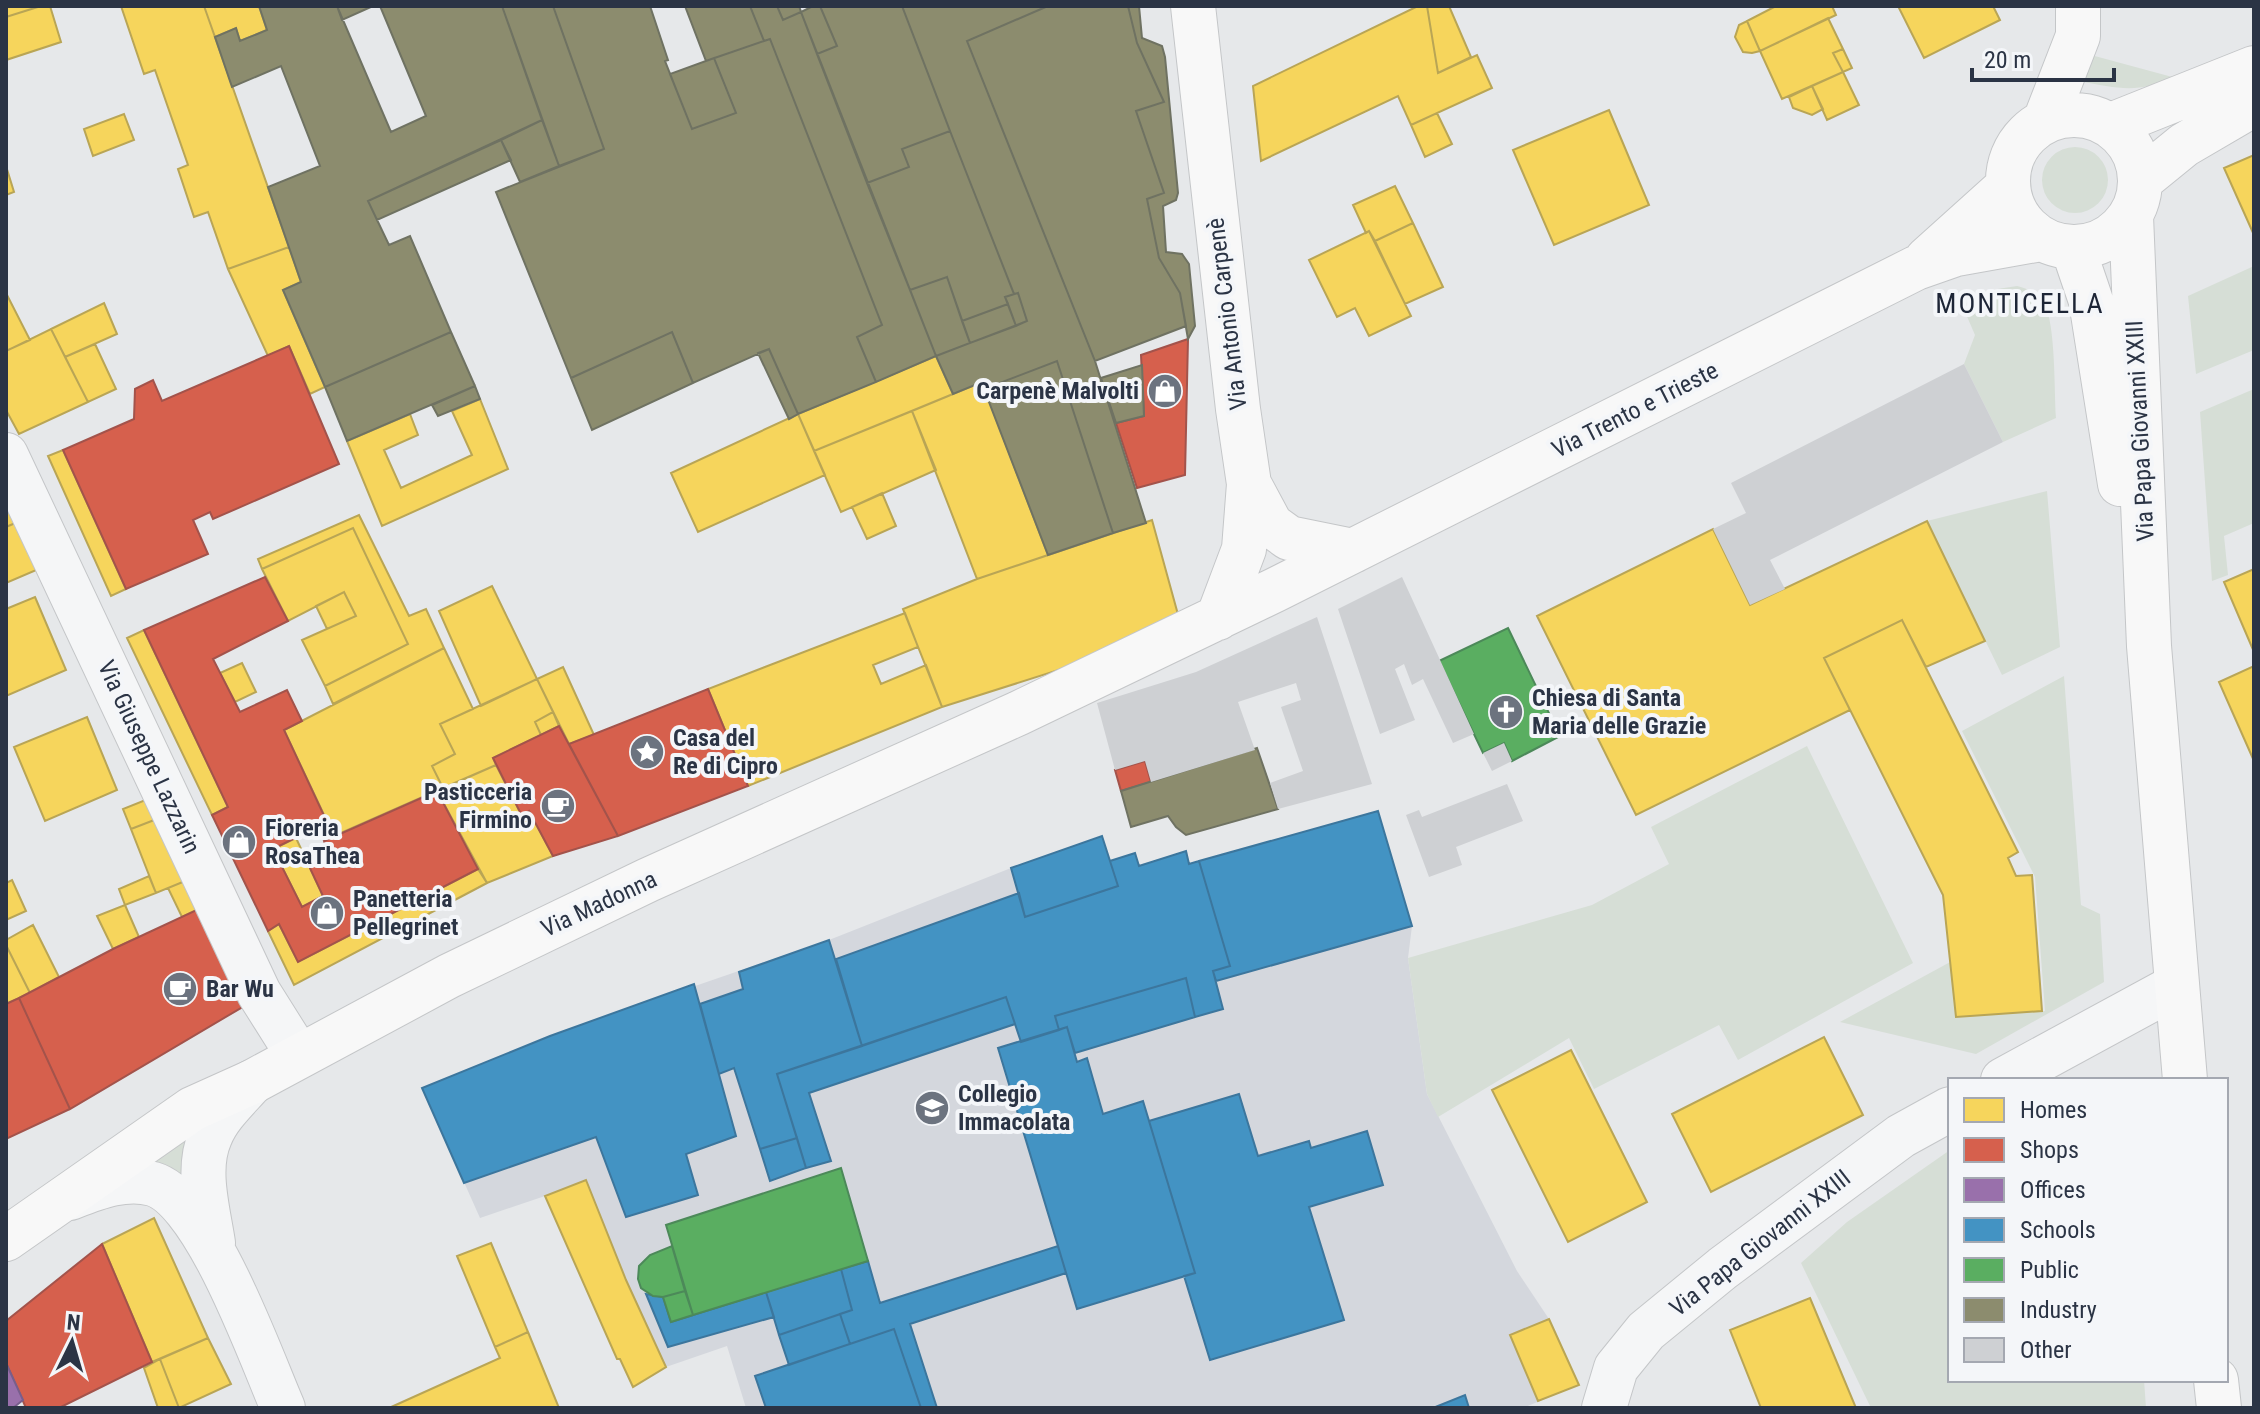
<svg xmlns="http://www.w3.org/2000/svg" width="2260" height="1414" font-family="'Roboto Condensed',sans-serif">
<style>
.built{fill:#d4d7dd}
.green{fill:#d6ded6}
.homes{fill:#f6d55c;stroke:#b9a555;stroke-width:2}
.shops{fill:#d6604d;stroke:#a3534b;stroke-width:2}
.offices{fill:#9970ab;stroke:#785e8c;stroke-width:2}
.schools{fill:#4393c3;stroke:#3c769d;stroke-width:2}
.public{fill:#5aae61;stroke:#4c8959;stroke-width:2}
.industry{fill:#8c8c6e;stroke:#6f7262;stroke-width:2}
.building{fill:#ced0d3}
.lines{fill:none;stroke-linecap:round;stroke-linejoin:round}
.street-casing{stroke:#c4c6c8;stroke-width:46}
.secondary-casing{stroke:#c4c6c8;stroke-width:46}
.street{stroke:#f5f6f7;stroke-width:44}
.secondary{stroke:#f8f8f8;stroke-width:44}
.labels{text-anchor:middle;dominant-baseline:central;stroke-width:8;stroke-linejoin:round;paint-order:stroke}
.street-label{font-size:24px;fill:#2b3445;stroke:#f4f6f9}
.poi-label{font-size:24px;font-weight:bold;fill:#2b3445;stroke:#f4f6f9;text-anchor:start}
.quarter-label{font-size:28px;letter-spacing:2px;fill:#1d2536;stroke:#f4f6f9}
</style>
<rect width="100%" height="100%" fill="#e6e8ea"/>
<path class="built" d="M1378 811 1412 926 1408 958 1427 1094 1517 1271 1549 1319 1579 1385 1523 1408H746L727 1346 666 1367 633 1387 620 1359H617L545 1196 480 1218 422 1088 550 1036 829 940 1011 868 1102 836 1111 861 1135 853 1139 865 1186 851 1190 864Z"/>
<path class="green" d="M2091 55 2176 78C2137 93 2119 89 2079 81Z
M2042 180a33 33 0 1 1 66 0a33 33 0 1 1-66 0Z
M2254 266V350L2196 374 2188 296Z
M2017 286C2028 289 2038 293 2044 303 2056 324 2054 391 2056 418L2003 442 1964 364 1975 335 1962 305 1991 290Z
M2254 389V523L2224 536 2228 575 2212 581 2200 412Z
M2047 491 2060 647 2002 675 1927 521Z
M2064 676 2081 905 2100 914 2104 982 1976 1054 1840 1022 1952 961 1956 1017 2045 1011 2035 877 1962 731Z
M1807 746 1913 963 1738 1060 1719 1025 1594 1089 1569 1038 1438 1117 1427 1094 1408 958 1592 905 1669 864 1651 827Z
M188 1129 185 1178 135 1162Z
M1950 1150V1380H2144L2146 1408H1871L1801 1263 1847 1222Z"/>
<path class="homes" d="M6 6H41L6 17Z
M41 6H50L61 42 6 60V17Z
M121 6H204L289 247 228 269 208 212 194 217 178 169 188 165 155 70 144 74Z
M204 6H259L267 30 240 41 236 28 215 37Z
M1418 6H1427L1438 73 1477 55 1492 88 1411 125 1398 96 1261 161 1253 86Z
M1427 6H1449L1471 57 1438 73Z
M1776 6H1832L1836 15 1760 51 1747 21Z
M1898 6H1993L2000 20 1924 58Z
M1828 18 1843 49 1833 53 1843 72 1782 99 1760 51Z
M1747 21 1760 51 1752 53 1743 52 1735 37 1739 25Z
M1843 49 1852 68 1843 72 1833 53Z
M1843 72 1859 105 1827 120 1812 86Z
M1812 86 1823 109 1812 115 1793 108 1789 97Z
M1609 110 1649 205 1554 245 1513 150Z
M1437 113 1452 144 1425 157 1411 125Z
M124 114 134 140 93 156 84 129Z
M2254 155V235L2224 168Z
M6 166 14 192 6 195Z
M1395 186 1413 223 1375 241 1369 231 1366 233 1353 205Z
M1413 223 1443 287 1405 304 1375 241Z
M1369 231 1411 316 1369 336 1355 308 1337 317 1309 260Z
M289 247 301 282 283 290 325 387 310 394 289 346 268 356 228 269Z
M6 293 30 340 6 351Z
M104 303 117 334 65 357 51 329Z
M51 329 88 402 19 434 6 410V351Z
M95 344 116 389 88 402 65 357Z
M936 356 953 394 814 451 798 414Z
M982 382 1048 555 977 579 912 411Z
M480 399 508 469 382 526 347 441 410 414 418 435 384 450 401 488 472 455 452 411Z
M912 411 936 470 841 512 814 451Z
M798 414 825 475 698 532 671 473Z
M63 450 126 589 111 596 48 456Z
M6 493 20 521 6 527Z
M882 493 896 526 867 539 852 507Z
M359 515 409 616 426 609 444 648 333 704 325 686 408 644 353 528 262 569 258 559Z
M1152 520 1177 611 1178 632 942 707 903 609 977 579Z
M20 521 41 568 6 583V527Z
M1927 521 1985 641 1926 667 1902 620 1824 658 1850 710 1636 815 1537 616 1713 529 1750 605Z
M353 528 408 644 325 686 302 640 356 616 344 592 288 621 262 569Z
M2254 569V652L2224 582Z
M492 586 537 679 481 706 439 611Z
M344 592 356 616 327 629 316 606Z
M35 597 66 670 6 696V609Z
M905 613 918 647 873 665 881 684 926 665 942 707 748 786 708 689Z
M1902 620 2018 852 2008 858 2016 876 2032 875 2042 1011 1956 1017 1943 895 1824 658Z
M144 630 228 807 212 815 127 638Z
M444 648 473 709 440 724 455 754 432 766 443 788 334 836 284 730Z
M242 663 256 692 235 702 220 673Z
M2254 666V761L2219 682Z
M563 667 594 735 569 744 537 679Z
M537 679 553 712 535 722 541 735 493 758 496 765 443 788 432 766 455 754 440 724Z
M553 712 559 726 541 735 535 722Z
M87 717 117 790 45 821 14 747Z
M496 765 522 816 529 811 553 856 487 883 437 791Z
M153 797 162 817 131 829 123 809Z
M162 817 190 879 156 893 131 829Z
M296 838 323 896 302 907 273 849Z
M478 869 487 883 294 985 268 931 279 924 298 962Z
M149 876 156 893 125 905 119 889Z
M190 879 203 907 182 917 168 888Z
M12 880 26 911 6 920V883Z
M125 905 139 937 113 949 97 916Z
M33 925 59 977 30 993 6 945V940Z
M6 945 30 993 6 1004Z
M1824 1037 1863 1115 1711 1192 1672 1114Z
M1571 1050 1647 1202 1568 1242 1492 1090Z
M586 1180 626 1280 666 1367 633 1387 620 1359H617L545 1196Z
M154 1218 208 1338 152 1362 102 1244Z
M491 1243 528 1332 495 1347 457 1256Z
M1810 1298 1856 1408H1761L1730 1330Z
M1549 1319 1579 1385 1538 1401 1510 1335Z
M528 1332 559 1408H389L500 1358 495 1347Z
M208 1338 231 1384 179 1408 160 1359Z
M160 1359 179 1408H158L144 1368Z"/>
<path class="shops" d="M1188 339 1185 475 1137 488 1116 423 1144 416 1141 355Z
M289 346 339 464 213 519 210 512 193 520 208 554 126 589 63 450 134 419 135 389 153 380 162 401Z
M265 577 288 621 213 659 240 712 287 690 302 721 284 730 327 822 273 849 302 907 323 896 309 866 331 857 324 841 437 791 478 869 298 962 279 924 268 931 212 815 228 807 144 630Z
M708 689 748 786 618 836 569 744Z
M559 726 618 836 553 856 529 811 522 816 493 758Z
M1145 761 1151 782 1121 791 1115 770Z
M203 907 246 1005 70 1109 19 998 113 949Z
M19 998 70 1109 6 1139V1004Z
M102 1244 152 1362 59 1408H26L6 1363V1321Z"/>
<path class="offices" d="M6 1363 23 1400 13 1408H6Z"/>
<path class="schools" d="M1378 811 1412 926 1216 981 1213 971 1230 966 1199 861Z
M1102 836 1118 886 1025 917 1011 868Z
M1186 851 1189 864 1199 861 1230 966 1213 971 1223 1009 1195 1017 1186 978 1055 1016 1059 1030 1021 1042 1006 997 862 1046 836 959 1019 893 1025 917 1118 886 1110 861 1135 853 1139 866Z
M829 940 862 1046 777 1074 797 1138 760 1149 734 1068 719 1074 700 1004 743 989 739 972Z
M1186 978 1195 1017 1075 1053 1067 1027 1059 1030 1055 1016Z
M694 984 736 1136 686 1154 698 1195 626 1217 596 1137 464 1183 422 1088 550 1036Z
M1006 997 1015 1024 809 1093 831 1161 806 1168 777 1074Z
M1067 1027 1077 1062 1087 1058 1103 1114 1143 1101 1195 1273 1077 1309 998 1048Z
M1239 1094 1258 1156 1309 1141 1311 1148 1367 1131 1383 1185 1309 1207 1344 1320 1210 1360 1184 1276 1195 1273 1149 1121Z
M797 1138 806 1168 770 1181 760 1149Z
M1058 1246 1066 1273 910 1324 937 1408H921L894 1329 850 1344 840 1314 852 1310 841 1269 868 1261 880 1303Z
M841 1269 852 1310 779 1335 766 1292Z
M766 1292 774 1317 668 1347 646 1294 663 1297 671 1322Z
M840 1314 850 1344 789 1365 779 1335Z
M894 1329 921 1408H766L755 1376Z
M1465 1395 1469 1408H1433Z"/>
<path class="public" d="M1508 628 1560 736 1512 761 1504 743 1483 753 1439 661Z
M841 1168 868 1261 693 1315 666 1225Z
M672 1246 685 1291 663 1297 653 1296 641 1288 638 1279 639 1266 650 1255Z
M685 1291 693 1315 671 1322 663 1297Z"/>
<path class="industry" d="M259 6H337L391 132 426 116 380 6H502L542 120 368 201 389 245 410 236 451 332 325 387 283 290 301 282 268 187 320 166 281 66 232 87 215 37 236 28 240 41 267 30Z
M337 6H373L342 20Z
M502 6H553L604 149 559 166Z
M553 6H650L668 60 665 61 692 129 736 113 714 58 770 39 882 325 857 337 876 382 798 414 769 349 693 383 672 332 571 378 496 192 604 149Z
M685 6H750L764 41 706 61Z
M750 6H777L783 20 801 12 936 356 876 382 857 337 882 325 770 39 764 41Z
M777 6H799L801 12 783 20Z
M813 6H820L837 46 817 54 801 12Z
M820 6H902L950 131 902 149 909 167 867 183 817 54 837 46Z
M902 6H1048L967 41 1095 361 1146 523 1113 533 1057 361 984 389 982 382 953 394 936 356 1027 321 1018 293 1014 294 950 131Z
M1048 6H1128L1137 43 1164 102 1136 111 1164 193 1147 199 1159 258 1180 293 1186 326 1095 361 967 41Z
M1128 6H1139L1142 38 1162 46 1165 57 1178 193 1176 200 1163 206 1166 252 1182 254 1189 264 1195 326 1188 339 1180 293 1159 258 1147 199 1164 193 1136 111 1164 102 1137 43Z
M714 58 736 113 692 129 670 74Z
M542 120 559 166 520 182 501 140Z
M950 131 1014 294 1005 297 1008 304 962 321 947 277 910 290 867 183 909 167 902 149Z
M501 140 511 160 377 220 368 201Z
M947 277 970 343 936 356 910 290Z
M1018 293 1027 321 1016 326 1005 297Z
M1008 304 1016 326 970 343 962 321Z
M451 332 475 386 347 441 325 387Z
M672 332 693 383 592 430 571 378Z
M769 349 798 414 789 419 758 353Z
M1057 361 1113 533 1048 555 984 389Z
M1142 365 1144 416 1116 423 1101 378Z
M475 386 480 399 438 416 432 405Z
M1257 748 1278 809 1186 835 1176 827 1168 816 1131 827 1121 791Z"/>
<path class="building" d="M1964 364 2003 442 1770 560 1785 589 1750 605 1713 529 1746 513 1731 483Z
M1402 577 1474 734 1453 743 1423 679 1412 685 1404 664 1395 669 1415 720 1380 734 1338 609Z
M1317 617 1372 784 1278 809 1270 783 1303 771 1281 707 1301 700 1296 683 1238 702 1255 750 1151 782 1145 761 1115 770 1097 703 1196 672Z
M1504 743 1512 761 1492 771 1483 753Z
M1507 784 1523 821 1456 847 1462 865 1429 877 1406 815 1419 810 1422 817Z"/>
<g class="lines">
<g class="street-casing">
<path id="street" d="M6 455 259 993 298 1055
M2003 1080 2176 986
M70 1198C96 1188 125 1176 153 1184 206 1200 261 1358 283 1408
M213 1243C208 1210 196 1169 210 1137 218 1116 237 1099 252 1082
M1604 1408 1616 1368 1646 1331 1723 1268 1901 1136 1950 1109"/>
</g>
<g class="secondary-casing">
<path id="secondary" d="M1193 6 1238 409 1249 484 1244 549 1218 618
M2008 181a66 66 0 1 1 132 0a66 66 0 1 1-132 0Z
M2045 121 2078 36V6
M2111 125 2254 68
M2141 180 2184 145 2254 104
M2131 216 2149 646 2185 1080
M2073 248 2091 301 2120 484
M1927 259 2007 187
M1249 484 1271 525 1289 538 1353 551
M6 1239 192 1109 252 1082 449 976 648 880 1019 713 1275 590 1916 268 1956 254 2041 239
M2216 1380 2219 1408"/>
</g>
<use href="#street" class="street"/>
<use href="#secondary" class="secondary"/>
</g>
<defs>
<g id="shop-disc" transform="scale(1.8)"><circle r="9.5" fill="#6c737f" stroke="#f4f6f9"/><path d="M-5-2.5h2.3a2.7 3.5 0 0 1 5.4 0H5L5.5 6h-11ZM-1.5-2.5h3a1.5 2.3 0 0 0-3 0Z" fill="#fff"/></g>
<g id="church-disc" transform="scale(1.8)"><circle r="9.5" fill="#6c737f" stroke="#f4f6f9"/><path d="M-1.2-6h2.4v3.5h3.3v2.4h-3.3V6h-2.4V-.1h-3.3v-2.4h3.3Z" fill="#fff"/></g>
<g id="sight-disc" transform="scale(1.8)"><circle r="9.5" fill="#6c737f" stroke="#f4f6f9"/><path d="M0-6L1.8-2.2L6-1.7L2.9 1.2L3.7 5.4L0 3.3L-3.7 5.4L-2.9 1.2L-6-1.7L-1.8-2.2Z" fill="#fff"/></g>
<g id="cafe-disc" transform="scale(1.8)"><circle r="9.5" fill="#6c737f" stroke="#f4f6f9"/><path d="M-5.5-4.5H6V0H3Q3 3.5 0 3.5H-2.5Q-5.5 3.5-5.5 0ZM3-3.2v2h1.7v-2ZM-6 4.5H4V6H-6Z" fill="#fff"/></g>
<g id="school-disc" transform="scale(1.8)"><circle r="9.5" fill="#6c737f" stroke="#f4f6f9"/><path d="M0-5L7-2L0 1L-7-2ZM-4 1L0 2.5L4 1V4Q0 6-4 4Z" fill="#fff"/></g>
</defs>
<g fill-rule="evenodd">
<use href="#shop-disc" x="1165" y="391"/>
<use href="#church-disc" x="1506" y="712"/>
<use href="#sight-disc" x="647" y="752"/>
<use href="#cafe-disc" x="558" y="806"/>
<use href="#shop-disc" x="239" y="842"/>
<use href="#shop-disc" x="327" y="913"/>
<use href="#cafe-disc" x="180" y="989"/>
<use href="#school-disc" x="932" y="1108"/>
</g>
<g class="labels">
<g class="street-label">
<text transform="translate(1227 314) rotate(-97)">Via Antonio Carpenè</text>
<text transform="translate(1635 410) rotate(-27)">Via Trento e Trieste</text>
<text transform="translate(2140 431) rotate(-93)">Via Papa Giovanni XXIII</text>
<text transform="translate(149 757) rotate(65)">Via Giuseppe Lazzarin</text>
<text transform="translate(599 904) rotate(-25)">Via Madonna</text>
<text transform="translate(1760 1243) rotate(-38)">Via Papa Giovanni XXIII</text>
</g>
<g class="poi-label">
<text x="1139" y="391" text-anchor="end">Carpenè Malvolti</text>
<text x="1532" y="698">Chiesa di Santa<tspan x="1532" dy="28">Maria delle Grazie</tspan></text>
<text x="673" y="738">Casa del<tspan x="673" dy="28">Re di Cipro</tspan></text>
<text x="532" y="792" text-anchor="end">Pasticceria<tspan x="532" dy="28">Firmino</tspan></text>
<text x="265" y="828">Fioreria<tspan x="265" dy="28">RosaThea</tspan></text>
<text x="353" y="899">Panetteria<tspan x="353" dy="28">Pellegrinet</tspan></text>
<text x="206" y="989">Bar Wu</text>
<text x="958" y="1094">Collegio<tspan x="958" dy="28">Immacolata</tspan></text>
</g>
<g class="quarter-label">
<text x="2020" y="303">MONTICELLA</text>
</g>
</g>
<rect width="2260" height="1414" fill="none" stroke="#2b3445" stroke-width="16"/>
<rect x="1948" y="1078" width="280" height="304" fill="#f4f6f9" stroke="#a4a8b1" stroke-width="2"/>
<rect x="1964" y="1098" width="40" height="24" fill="#f6d55c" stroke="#a4a8b1" stroke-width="2"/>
<text x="2020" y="1118" font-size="24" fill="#2b3445">Homes</text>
<rect x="1964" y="1138" width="40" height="24" fill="#d6604d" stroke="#a4a8b1" stroke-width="2"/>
<text x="2020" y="1158" font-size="24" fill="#2b3445">Shops</text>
<rect x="1964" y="1178" width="40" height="24" fill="#9970ab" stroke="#a4a8b1" stroke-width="2"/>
<text x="2020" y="1198" font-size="24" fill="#2b3445">Offices</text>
<rect x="1964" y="1218" width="40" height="24" fill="#4393c3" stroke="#a4a8b1" stroke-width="2"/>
<text x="2020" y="1238" font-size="24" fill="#2b3445">Schools</text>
<rect x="1964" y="1258" width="40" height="24" fill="#5aae61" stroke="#a4a8b1" stroke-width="2"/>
<text x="2020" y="1278" font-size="24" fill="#2b3445">Public</text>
<rect x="1964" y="1298" width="40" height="24" fill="#8c8c6e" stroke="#a4a8b1" stroke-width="2"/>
<text x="2020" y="1318" font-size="24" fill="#2b3445">Industry</text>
<rect x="1964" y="1338" width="40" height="24" fill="#ced0d3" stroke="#a4a8b1" stroke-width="2"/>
<text x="2020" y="1358" font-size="24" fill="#2b3445">Other</text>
<g transform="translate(72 1342) rotate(5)" stroke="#f4f6f9" stroke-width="6" paint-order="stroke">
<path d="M0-6L14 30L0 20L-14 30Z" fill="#2b3445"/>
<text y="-12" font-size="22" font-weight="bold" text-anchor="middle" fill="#2b3445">N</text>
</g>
<path d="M1972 68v12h142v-12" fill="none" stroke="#2b3445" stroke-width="4"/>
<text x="1984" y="68" font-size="24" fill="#2b3445" stroke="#f4f6f9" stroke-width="6" paint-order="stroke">20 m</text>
</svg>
